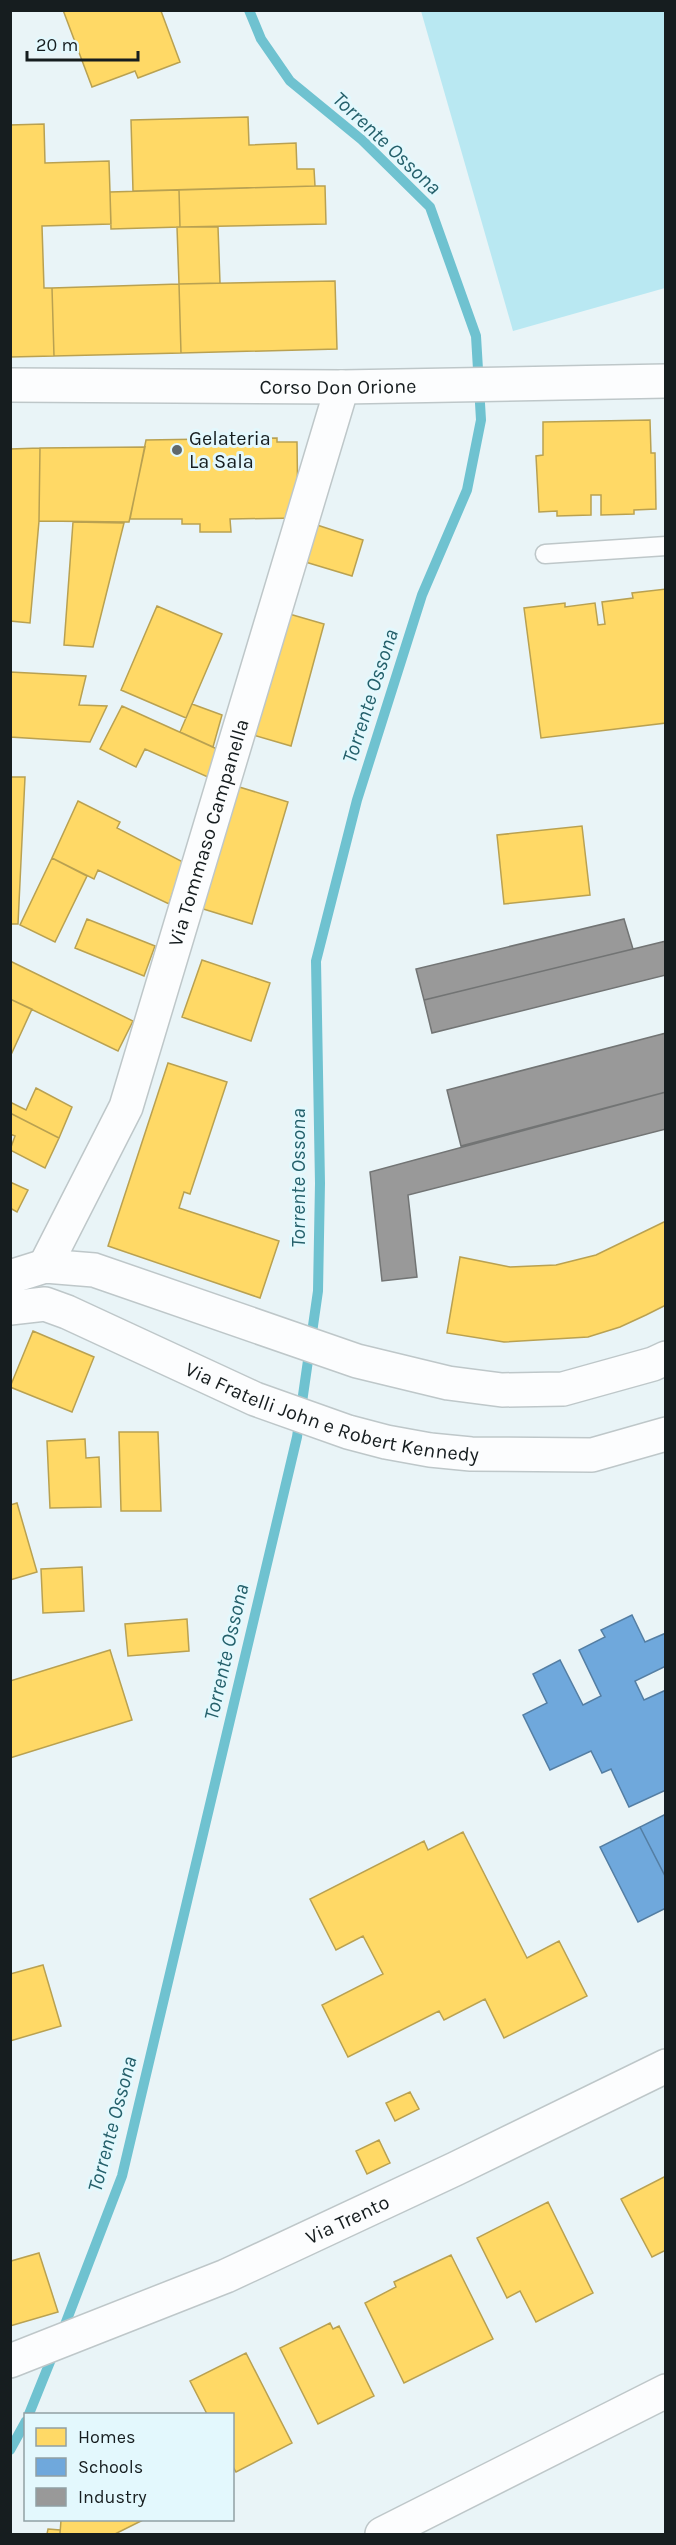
<svg xmlns="http://www.w3.org/2000/svg" width="676" height="2545" font-family="Karla,sans-serif">
<style>
.pitch{fill:#b9e8f2}
.homes{fill:#ffd966;stroke:#b9a151;stroke-width:1.5}
.schools{fill:#6fa8dc;stroke:#547ea3;stroke-width:1.5}
.industry{fill:#999;stroke:#727474;stroke-width:1.5}
.lines{fill:none;stroke-linecap:round;stroke-linejoin:round}
.stream{stroke:#6fc2d0;stroke-width:10}
.service-casing{stroke:#bec7c9;stroke-width:21}
.minor-casing{stroke:#bec7c9;stroke-width:36}
.tertiary-casing{stroke:#bec7c9;stroke-width:36}
.secondary-casing{stroke:#bec7c9;stroke-width:36}
.service{stroke:#fcfdfe;stroke-width:18}
.minor{stroke:#fcfdfe;stroke-width:33}
.tertiary{stroke:#fcfdfe;stroke-width:33}
.secondary{stroke:#fcfdfe;stroke-width:33}
.poi-dot{fill:#60686b;stroke:#e3f8fd;stroke-width:2}
.labels{text-anchor:middle;dominant-baseline:central;stroke-width:6;stroke-linejoin:round;paint-order:stroke}
.street-label{font-size:20px;fill:#161d1f;stroke:#e3f8fd}
.poi-label{font-size:20px;fill:#161d1f;stroke:#e3f8fd;text-anchor:start}
.water-label{font-size:21px;font-style:italic;fill:#24606b;stroke:#e3f8fd}
</style>
<rect width="100%" height="100%" fill="#e9f4f7"/>
<path class="pitch" d="M421 11H665V288L513 331Z"/>
<path class="homes" d="M63 10 161 11 180 62 138 78 135 71 92 87Z
M248 117 249 145 296 143 297 169H314L315 186 133 191 131 120Z
M44 124 45 163 109 161 111 224 42 226 44 288H52L54 356 10 357V125Z
M315 186H325L326 224 180 227 179 190Z
M179 190 180 227 111 229 110 192Z
M177 227H218L220 283 179 284Z
M335 281 337 349 181 353 179 284Z
M179 284 181 353 54 356 52 288Z
M650 420 651 453H655L656 509 634 510V514L601 515V495H591V515L557 516V511L539 512 536 456 543 455V422Z
M277 438V442H297L298 518 230 519 231 532H200V524H182V519H130L146 440Z
M145 447 129 522 39 521 40 448Z
M40 448 39 521 30 623 10 621V449Z
M73 522 124 523 93 647 64 645Z
M314 524 363 540 352 576 302 561Z
M666 589V723L541 738 524 608 565 603V607L595 603 598 625 605 624 602 602 633 598 632 593Z
M157 606 222 634 186 718 121 690Z
M279 611 324 624 291 746 246 733Z
M10 672 86 676 79 705 107 706 90 742 10 737Z
M192 704 222 715 213 747 180 732Z
M122 706 217 749 210 778 145 749 136 767 100 749Z
M10 777H25L18 924H10Z
M236 786 288 802 252 924 200 908Z
M78 801 120 822 117 828 183 862 169 904 98 870 94 879 52 858Z
M582 826 590 895 504 904 497 835Z
M52 858 87 876 55 942 20 925Z
M87 919 155 946 144 976 75 948Z
M202 960 270 983 251 1041 182 1017Z
M10 961 133 1021 118 1051 10 999Z
M10 999 32 1009 10 1057Z
M168 1063 227 1082 190 1194 184 1192 179 1208 279 1241 260 1298 108 1246Z
M36 1088 72 1107 59 1138 10 1113V1102L26 1110Z
M10 1113 59 1138 45 1168 10 1150 15 1136 10 1134Z
M10 1182 28 1190 17 1212 10 1208Z
M666 1221V1305L646 1315 620 1327 588 1337 504 1342 447 1333 460 1257 510 1267 556 1265 596 1255Z
M33 1331 94 1357 72 1412 10 1387Z
M119 1432H158L161 1511H121Z
M85 1439 86 1458 99 1457 101 1507 50 1508 47 1441Z
M17 1503 37 1572 10 1580V1505Z
M82 1567 84 1611 43 1613 41 1569Z
M187 1619 189 1651 128 1656 125 1624Z
M110 1650 132 1720 10 1758V1681Z
M463 1832 527 1958 559 1941 587 1996 504 2038 485 1999 444 2020 439 2011 348 2057 322 2005 383 1974 363 1936 336 1950 310 1899 424 1841 428 1850Z
M43 1965 61 2026 10 2041V1974Z
M410 2092 419 2109 395 2121 386 2103Z
M379 2140 390 2163 367 2174 356 2151Z
M666 2176V2250L652 2257 621 2199Z
M548 2202 593 2293 536 2322 520 2291 507 2298 477 2238Z
M39 2253 58 2312 10 2326V2258L11 2261Z
M451 2255 493 2339 404 2383 365 2303 396 2287 394 2282Z
M330 2323 333 2329 339 2326 374 2396 318 2424 280 2348Z
M246 2353 292 2443 236 2472 232 2465V2414H207L190 2381Z
M61 2520H143L115 2534H60Z
M48 2529 60 2530V2534H47Z"/>
<path class="schools" d="M632 1615 645 1642 666 1633V1666L635 1681 644 1700 666 1690V1790L629 1807 611 1769 602 1773 591 1751 550 1770 523 1715 547 1703 533 1674 560 1660 583 1705 601 1696 579 1650 605 1637 601 1630Z
M666 1814V1878L640 1827Z
M640 1827 666 1878V1908L638 1922 600 1847Z"/>
<path class="industry" d="M624 919 633 949 424 1000 416 969Z
M666 941V975L432 1033 424 1000Z
M666 1033V1092L461 1146 447 1090Z
M666 1092V1129L408 1195 417 1277 382 1281 370 1172Z"/>
<g class="lines">
<path class="stream" d="M61 2335 122 2176 297 1437 318 1291 320 1183 316 961 357 800 422 595 467 490 481 420 476 336 430 207 362 140 290 81 261 39 249 10
M29 2414 54 2352
M10 2450 26 2421"/>
<g class="service-casing">
<path id="service" d="M545 554 666 546"/>
</g>
<g class="minor-casing">
<g id="minor">
<path id="s1" d="M45 1266 126 1107 342 387"/>
<path d="M10 1277 45 1266 94 1270 357 1361 448 1383 502 1390 563 1389 653 1364 666 1358"/>
<path id="s2" d="M10 1308 45 1304 67 1312 255 1399 348 1432 386 1442 430 1450 471 1454 592 1455 666 1434"/>
<path id="s3" d="M10 2361 226 2276 455 2169 666 2066"/>
</g>
</g>
<g class="tertiary-casing">
<g id="tertiary">
<path id="s4" d="M10 385 342 387 666 381"/>
</g>
</g>
<g class="secondary-casing">
<path id="secondary" d="M382 2534 666 2391"/>
</g>
<use href="#service" class="service"/>
<use href="#minor" class="minor"/>
<use href="#tertiary" class="tertiary"/>
<use href="#secondary" class="secondary"/>
</g>
<circle class="poi-dot" cx="177" cy="450" r="6"/>
<g class="labels">
<g class="street-label">
<text stroke="none"><textPath href="#s4" startOffset="328">Corso Don Orione</textPath></text>
<text stroke="none"><textPath href="#s1" startOffset="465">Via Tommaso Campanella</textPath></text>
<text stroke="none"><textPath href="#s2" startOffset="344">Via Fratelli John e Robert Kennedy</textPath></text>
<text stroke="none"><textPath href="#s3" startOffset="366">Via Trento</textPath></text>
</g>
<g class="poi-label">
<text x="189" y="438">Gelateria<tspan x="189" dy="23">La Sala</tspan></text>
</g>
<g class="water-label">
<text transform="translate(387 143) rotate(43)">Torrente Ossona</text>
<text transform="translate(370 696) rotate(-72)">Torrente Ossona</text>
<text transform="translate(298 1178) rotate(-90)">Torrente Ossona</text>
<text transform="translate(226 1652) rotate(-77)">Torrente Ossona</text>
<text transform="translate(112 2124) rotate(-75)">Torrente Ossona</text>
</g>
</g>
<rect width="676" height="2545" fill="none" stroke="#161d1f" stroke-width="24"/>
<rect x="24" y="2413" width="210" height="108" fill="#e3f8fd" stroke="#91a0a4" stroke-width="1.5"/>
<rect x="36" y="2428" width="30" height="18" fill="#ffd966" stroke="#91a0a4" stroke-width="1.5"/>
<text x="78" y="2443" font-size="18" fill="#161d1f">Homes</text>
<rect x="36" y="2458" width="30" height="18" fill="#6fa8dc" stroke="#91a0a4" stroke-width="1.5"/>
<text x="78" y="2473" font-size="18" fill="#161d1f">Schools</text>
<rect x="36" y="2488" width="30" height="18" fill="#999999" stroke="#91a0a4" stroke-width="1.5"/>
<text x="78" y="2503" font-size="18" fill="#161d1f">Industry</text>
<path d="M27 51v9h111v-9" fill="none" stroke="#161d1f" stroke-width="3"/>
<text x="36" y="51" font-size="18" fill="#161d1f" stroke="#e3f8fd" stroke-width="4.5" paint-order="stroke">20 m</text>
</svg>
